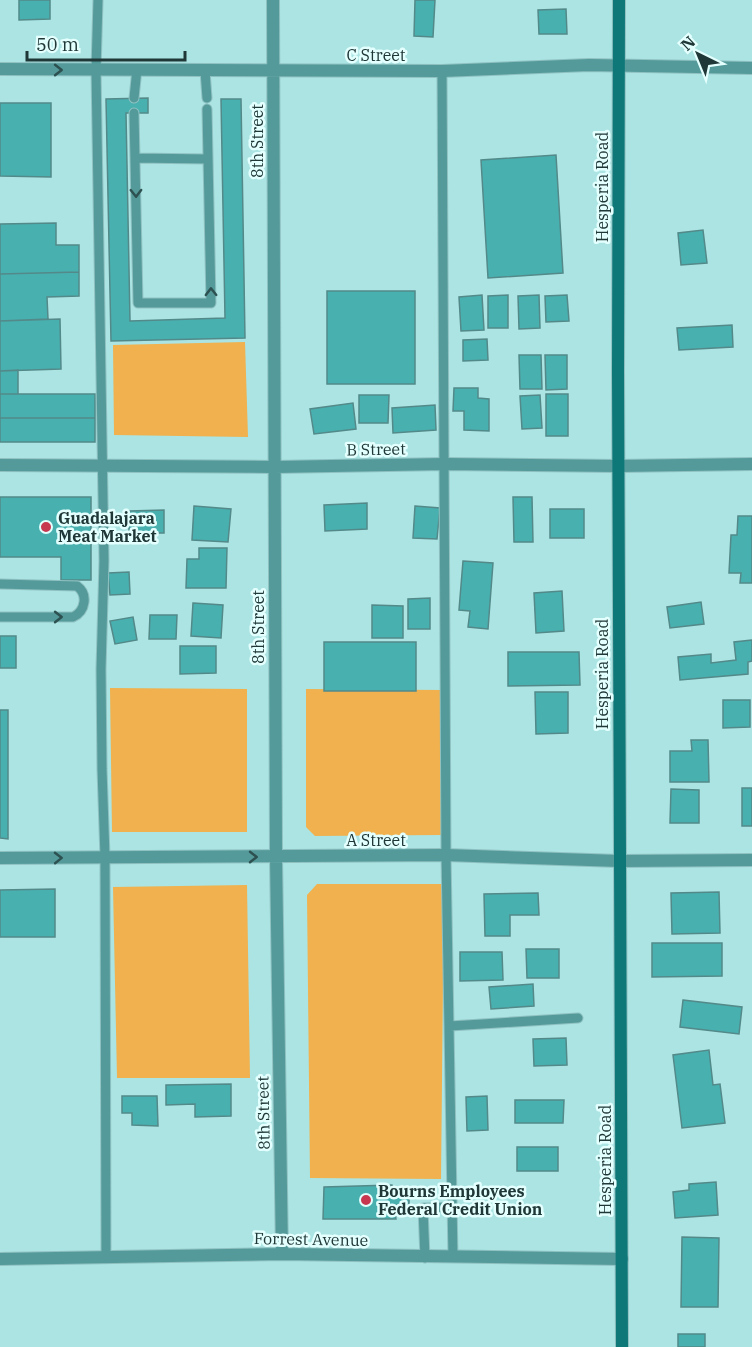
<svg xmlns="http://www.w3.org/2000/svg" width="752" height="1347" font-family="'IBM Plex Serif',serif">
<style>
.green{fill:#f0b14e}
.building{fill:#49b0b0;stroke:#538989;stroke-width:1.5}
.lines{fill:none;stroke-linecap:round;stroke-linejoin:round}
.service-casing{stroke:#8fc1c1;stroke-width:11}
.minor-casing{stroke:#8fc1c1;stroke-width:14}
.secondary-casing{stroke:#8fc1c1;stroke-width:14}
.service{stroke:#549a9a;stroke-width:9}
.minor{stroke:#549a9a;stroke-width:12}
.secondary{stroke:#0e7778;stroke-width:12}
.oneway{stroke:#2d5050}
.poi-dot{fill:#c83750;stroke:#e3fffe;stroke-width:2}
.labels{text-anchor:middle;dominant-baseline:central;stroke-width:5;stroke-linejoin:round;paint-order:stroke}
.street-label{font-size:16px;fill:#203737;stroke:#e3fffe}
.poi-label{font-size:16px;font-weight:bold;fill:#203737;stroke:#e3fffe;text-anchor:start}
</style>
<rect width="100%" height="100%" fill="#abe4e3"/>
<path class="green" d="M245 342 248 437 114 435 113 345Z
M110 688 247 689V832H112Z
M306 689 441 690V835L315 836 306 827Z
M317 884H444L441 1179 310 1178 307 895Z
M247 885 250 1078H117L113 887Z"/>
<path class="building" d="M19 0H50V19L19 20Z
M415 0H435L433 37 414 36Z
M566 9 567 34H539L538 10Z
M148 98V113H126L130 321 225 318 221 99H241L245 338 111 341 106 99Z
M0 103H51V177L0 176Z
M556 155 563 273 488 278 481 160Z
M56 223V245H79V272L0 274V224Z
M703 230 707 263 681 265 678 233Z
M79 272V296L47 297 48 319 0 321V274Z
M327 291H415V384H327Z
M482 295 484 330 461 331 459 297Z
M508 295V328H488V296Z
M539 295 540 328 519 329 518 296Z
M567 295 569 321 546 322 545 296Z
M60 319 61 369 0 371V321Z
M732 325 733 347 679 350 677 328Z
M487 339 488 360 463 361V340Z
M519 355H541L542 389H520Z
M545 355H567V389L546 390Z
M18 370V394H0V371Z
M454 388H478V398L489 399V431L464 430V411H453Z
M0 394H95V418H0Z
M546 394H568V436H546Z
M359 395H389L388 423H359Z
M540 395 542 428 522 429 520 396Z
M353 403 356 429 314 434 310 409Z
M435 405 436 430 393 433 392 408Z
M0 418H95V442H0Z
M0 497H91V580H61V557H0Z
M513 497H532L533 542H514Z
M367 503V529L325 531 324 505Z
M194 506 231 509 228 542 192 540Z
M415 506 440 508 437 539 413 538Z
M550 509H584V538H550Z
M164 510V533H129V511Z
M738 516H752V583H740L741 573H729L731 535H737Z
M199 548H227L226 588H186L187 559H199Z
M463 561 493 563 488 629 468 627 470 611 459 610Z
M129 572 130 594 110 595 108 573Z
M562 591 564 631 536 633 534 593Z
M430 598V629H408V599Z
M701 602 704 624 670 628 667 607Z
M193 603 223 605 221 638 191 636Z
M372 605 403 606V638H372Z
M150 615H177L176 639H149Z
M133 617 137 640 115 644 110 621Z
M0 636H16V668H0Z
M752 640V661L748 662V674L680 680 678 657 711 654V663L736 660 734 642Z
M324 642H416V691H324Z
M180 646H216V673L180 674Z
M508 652H579L580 685 508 686Z
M535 692H568V733L536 734Z
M723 700H750V727L723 728Z
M0 710H8V839L0 838Z
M691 740H708L709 782H670V751H692Z
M742 788H752V826H742Z
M671 789 699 790V823H670Z
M55 889V937H0V890Z
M719 892 720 933 672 934 671 893Z
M538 893 539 915H510V936H485L484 894Z
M652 943H722V976L652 977Z
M526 949H559V978H527Z
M460 952H502L503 980 460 981Z
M533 984 534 1006 491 1009 489 987Z
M683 1000 742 1007 739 1034 680 1027Z
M566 1038 567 1065 534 1066 533 1039Z
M709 1050 713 1085 720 1084 725 1123 682 1128 673 1055Z
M231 1084V1116L195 1117V1104L166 1105V1085Z
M122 1096H157L158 1126 132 1125V1113H122Z
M487 1096 488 1130 467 1131 466 1097Z
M515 1100H564L563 1123H515Z
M517 1147H558V1171H517Z
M716 1182 718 1215 675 1218 673 1192 689 1190V1184Z
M392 1185 397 1195H409V1205H394L396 1219H323L324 1187Z
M682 1237 719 1238 718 1307H681Z
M678 1334H705V1347H678Z"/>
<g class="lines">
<g class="service-casing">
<path id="service" d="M98 0 96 70 104 561 101 669 102 769 105 857 106 1257
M205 71 207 98
M442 71 446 855 453 1257
M134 98 137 69
M134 113 138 303H211L207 109
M135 158 208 159
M0 584 77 586C88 594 86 611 73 617H0
M450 1026 578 1018
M425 1258 423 1208 452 1207"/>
</g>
<g class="minor-casing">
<path id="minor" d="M273 0 276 857 282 1254
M0 69 442 71 589 65 752 68
M0 465 274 467 445 464 618 466 752 464
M0 858 446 855 619 861 752 860
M0 1259 282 1254 622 1259"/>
</g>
<g class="secondary-casing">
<path id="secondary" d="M619 0 618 371 622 1347"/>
</g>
<use href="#service" class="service"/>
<use href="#minor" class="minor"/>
<use href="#secondary" class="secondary"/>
</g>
<defs><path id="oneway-chevron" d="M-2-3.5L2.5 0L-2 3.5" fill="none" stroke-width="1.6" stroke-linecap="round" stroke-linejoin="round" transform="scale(1.5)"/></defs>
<g class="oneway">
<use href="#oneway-chevron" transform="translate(58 70)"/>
<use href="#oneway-chevron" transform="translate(136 193) rotate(89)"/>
<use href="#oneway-chevron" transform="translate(211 292) rotate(-91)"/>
<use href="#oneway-chevron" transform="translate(58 617)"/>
<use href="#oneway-chevron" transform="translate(253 857)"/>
<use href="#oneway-chevron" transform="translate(58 858) rotate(-1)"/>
</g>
<g class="poi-dot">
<circle cx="46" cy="527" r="6"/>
<circle cx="366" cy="1200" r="6"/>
</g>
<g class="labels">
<g class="street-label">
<text x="376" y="55">C Street</text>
<text transform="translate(257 141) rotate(-90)">8th Street</text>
<text transform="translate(602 187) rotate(-90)">Hesperia Road</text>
<text transform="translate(376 449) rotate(-1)">B Street</text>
<text transform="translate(258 627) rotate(-90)">8th Street</text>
<text transform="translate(602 674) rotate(-90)">Hesperia Road</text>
<text x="376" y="840">A Street</text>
<text transform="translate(263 1113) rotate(-91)">8th Street</text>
<text transform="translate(605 1160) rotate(-90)">Hesperia Road</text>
<text transform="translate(311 1239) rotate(1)">Forrest Avenue</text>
</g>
<g class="poi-label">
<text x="58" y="518">Guadalajara<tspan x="58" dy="18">Meat Market</tspan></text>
<text x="378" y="1191">Bourns Employees<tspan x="378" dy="18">Federal Credit Union</tspan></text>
</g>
</g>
<g transform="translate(698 54) rotate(317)" stroke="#e3fffe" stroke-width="4.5" paint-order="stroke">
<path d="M0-4.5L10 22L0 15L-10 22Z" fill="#203737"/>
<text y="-9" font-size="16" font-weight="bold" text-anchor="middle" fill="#203737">N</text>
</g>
<path d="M27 51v9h158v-9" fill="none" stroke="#203737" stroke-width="3"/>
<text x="36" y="51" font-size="18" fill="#203737" stroke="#e3fffe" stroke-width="4.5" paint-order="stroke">50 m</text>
</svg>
